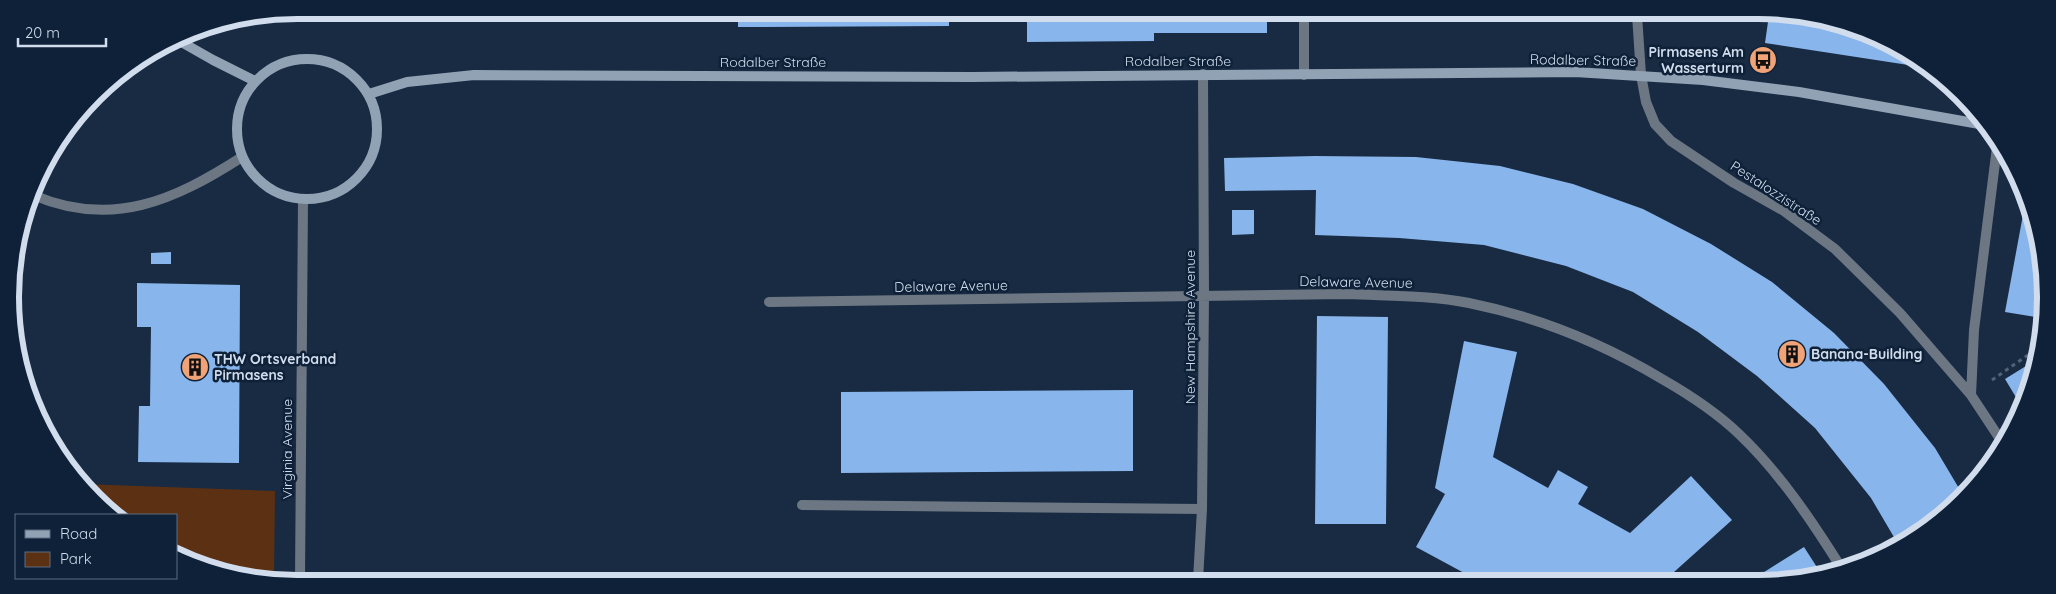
<svg xmlns="http://www.w3.org/2000/svg" width="2056" height="594" font-family="Quicksand,sans-serif">
<style>
.green{fill:#5c3013}
.building{fill:#88b5ec}
.lines{fill:none;stroke-linecap:round;stroke-linejoin:round}
.path{stroke:#526378;stroke-width:3;stroke-dasharray:4 4;stroke-linecap:butt}
.service{stroke:#6d7783;stroke-width:10}
.minor{stroke:#6d7783;stroke-width:10}
.secondary{stroke:#92a2b5;stroke-width:10}
.labels{text-anchor:middle;dominant-baseline:central;stroke-width:5;stroke-linejoin:round;paint-order:stroke}
.poi-label{font-size:14px;font-weight:bold;fill:#d1dded;stroke:#0e2138;text-anchor:start}
.street-label{font-size:14px;fill:#d1dded;stroke:#0e2138}
.rim{fill:none;stroke:#d1dded;stroke-width:6}
</style>
<rect width="100%" height="100%" fill="#182b42"/>
<path class="green" d="M83 484 275 491 274 579H241L176 554V515H119Z"/>
<path class="building" d="M336 10H360L359 22 335 19Z
M448 11H538V14H448Z
M738 12H949V26L738 27Z
M1027 13H1267V33H1154V41L1027 42Z
M1769 15H1815L1918 58 1928 68 1765 43Z
M1315 156 1416 157 1500 166 1573 184 1643 209 1711 244 1772 282 1834 333 1884 384 1935 448 1963 495 1948 513 1898 544 1871 498 1815 428 1757 376 1698 332 1633 292 1566 266 1484 245 1399 238 1315 235 1316 190 1225 191 1224 158Z
M2025 204 2040 241 2041 318 2005 312Z
M1232 210H1254V234L1232 235Z
M171 252V264H151V253Z
M137 283 240 285 239 463 138 462 139 406H150L151 327H137Z
M1317 316 1388 317 1386 524H1315Z
M1464 341 1517 352 1493 457 1548 488 1558 470 1588 487 1578 504 1630 533 1691 476 1732 520 1664 581H1479L1416 547 1445 494 1435 488Z
M2026 366 2032 375 2023 400 2020 397 2017 399 2005 379Z
M1133 390V471L841 473V392Z
M1804 547 1822 575 1796 582 1750 581Z"/>
<g class="lines">
<path class="path" d="M1992 380 2041 346"/>
<path class="service" d="M802 505 1202 509"/>
<path class="minor" d="M1304 14V75
M1637 15 1641 75 1646 102 1655 124 1671 141 1734 183 1784 211 1835 249 1900 313 1971 395 2004 445
M33 195C112 229 175 200 242 157
M769 302 1348 294C1388 296 1430 295 1469 303 1538 317 1602 343 1662 379 1690 395 1716 412 1739 434 1780 473 1812 521 1842 569
M1971 395 1974 330 1998 139
M300 579 303 200
M1198 580 1202 509 1204 296 1203 74"/>
<path class="secondary" d="M176 39 213 60 255 81
M237 129a70 70 0 1 1 140 0a70 70 0 1 1-140 0Z
M369 94 407 82 474 75 972 77 1575 72 1703 80 1799 92 1985 125"/>
</g>
<defs>
<g id="bus-disc" transform="scale(1.4375)"><circle r="9.5" fill="#efa377" stroke="#0e2138"/><path d="M-5-6H5V4H4V6H2V4H-2V6H-4V4H-5ZM-3.5-4V0h7V-4ZM-3.5 1.2v1.5H-2V1.2ZM2 1.2v1.5H3.5V1.2Z" fill="#111"/></g>
<g id="building-disc" transform="scale(1.4375)"><circle r="9.5" fill="#efa377" stroke="#0e2138"/><path d="M-4-6H4V6H1V3H-1V6H-4ZM-2.5-4.3h1.7v1.8h-1.7ZM.8-4.3h1.7v1.8H.8ZM-2.5-1h1.7V.8h-1.7ZM.8-1h1.7V.8H.8Z" fill="#111"/></g>
</defs>
<g fill-rule="evenodd">
<use href="#bus-disc" x="1763" y="60"/>
<use href="#building-disc" x="1792" y="354"/>
<use href="#building-disc" x="195" y="367"/>
</g>
<g class="labels">
<g class="poi-label">
<text x="1744" y="52" text-anchor="end">Pirmasens Am<tspan x="1744" dy="16">Wasserturm</tspan></text>
<text x="1811" y="354">Banana-Building</text>
<text x="214" y="359">THW Ortsverband<tspan x="214" dy="16">Pirmasens</tspan></text>
</g>
<g class="street-label">
<text transform="translate(1583 60) rotate(1)">Rodalber Straße</text>
<text x="1178" y="61">Rodalber Straße</text>
<text x="773" y="62">Rodalber Straße</text>
<text transform="translate(1776 193) rotate(33)">Pestalozzistraße</text>
<text transform="translate(1356 282) rotate(1)">Delaware Avenue</text>
<text transform="translate(951 286) rotate(-1)">Delaware Avenue</text>
<text transform="translate(1190 327) rotate(-90)">New Hampshire Avenue</text>
<text transform="translate(287 449) rotate(-90)">Virginia Avenue</text>
</g>
</g>
<path d="M0 0H2056V594H0ZM297 19H1759A278 278 0 0 1 2037 297V297A278 278 0 0 1 1759 575H297A278 278 0 0 1 19 297V297A278 278 0 0 1 297 19Z" fill="#0e2138" fill-rule="evenodd"/>
<path class="rim" d="M297 19H1759A278 278 0 0 1 2037 297V297A278 278 0 0 1 1759 575H297A278 278 0 0 1 19 297V297A278 278 0 0 1 297 19Z"/>
<rect x="15" y="514" width="162" height="65" fill="#0e2138" stroke="#5c6c80"/>
<rect x="25" y="530" width="25" height="8" fill="#92a2b5" stroke="#5c6c80"/>
<text x="60" y="539" font-size="15" fill="#d1dded">Road</text>
<rect x="25" y="552" width="25" height="15" fill="#5c3013" stroke="#5c6c80"/>
<text x="60" y="564" font-size="15" fill="#d1dded">Park</text>
<path d="M18 38v8h88v-8" fill="none" stroke="#d1dded" stroke-width="2.5"/>
<text x="25" y="38" font-size="15" fill="#d1dded" stroke="#0e2138" stroke-width="4" paint-order="stroke">20 m</text>
</svg>
